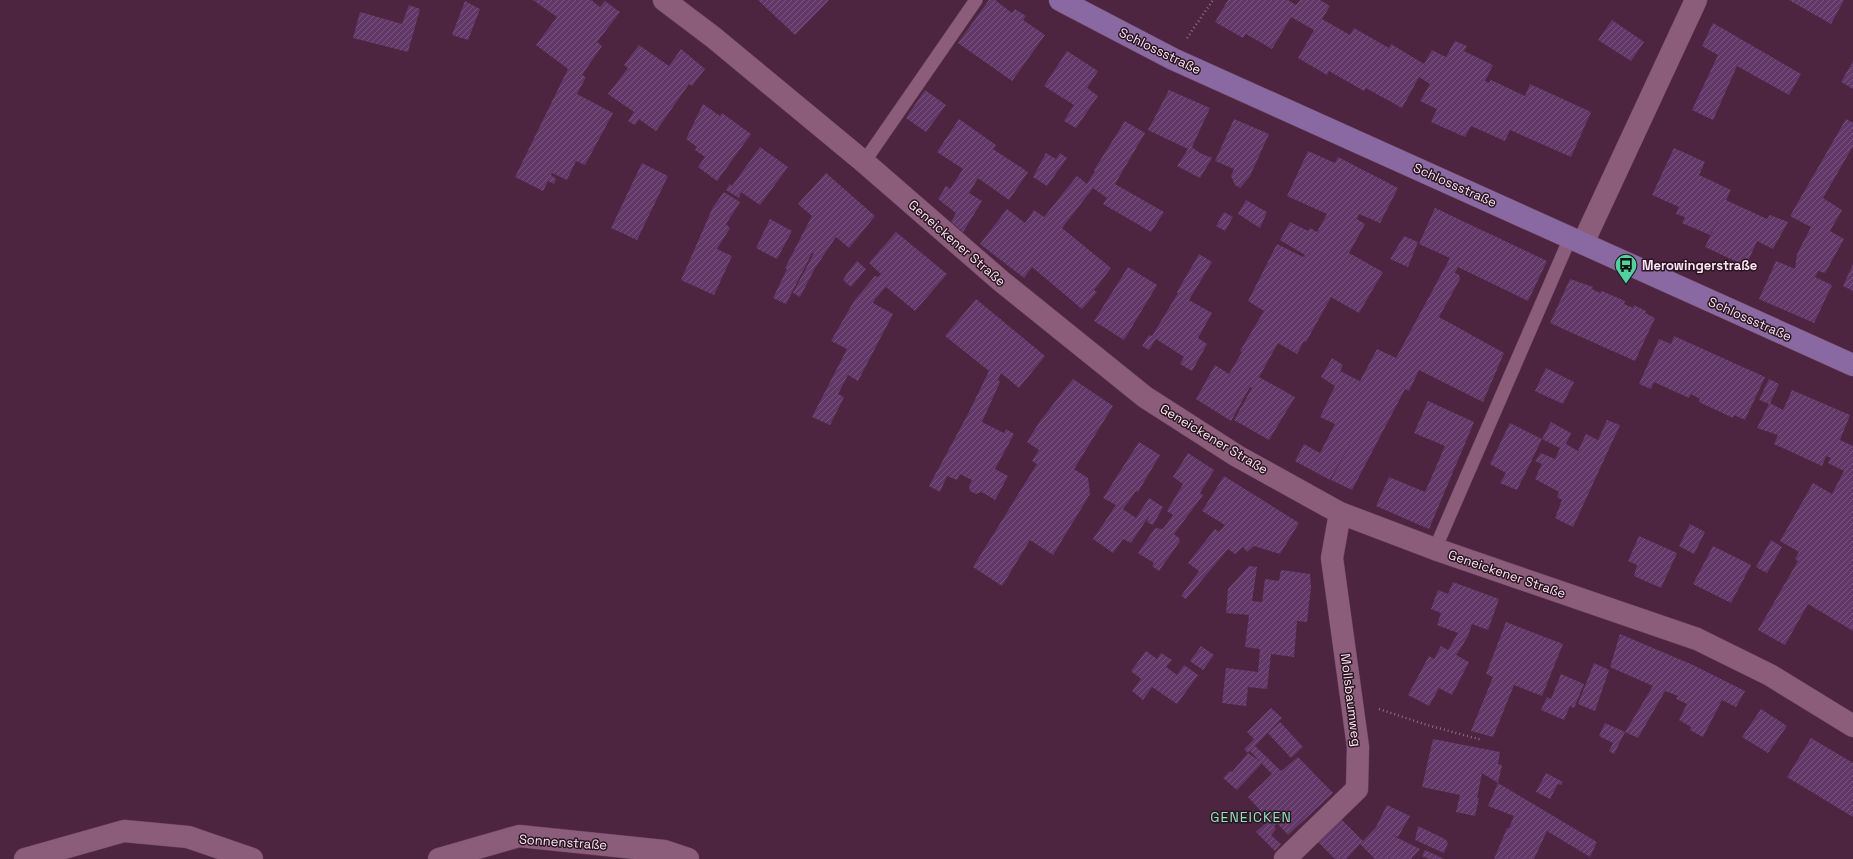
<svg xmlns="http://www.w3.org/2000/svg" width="1853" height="859" font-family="'Space Grotesk',sans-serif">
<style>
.building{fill:url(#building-hatch)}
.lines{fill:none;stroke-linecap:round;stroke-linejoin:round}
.lane-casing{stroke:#68435b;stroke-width:14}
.street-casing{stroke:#68435b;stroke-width:23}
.secondary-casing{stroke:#68435b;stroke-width:23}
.path{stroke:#906c83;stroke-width:2.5;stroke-dasharray:1 3;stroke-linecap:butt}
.lane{stroke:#8c5d7a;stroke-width:13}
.street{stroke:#8c5d7a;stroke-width:22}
.secondary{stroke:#8a68a1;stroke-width:22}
.labels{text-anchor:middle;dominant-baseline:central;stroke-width:3;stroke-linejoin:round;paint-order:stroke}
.street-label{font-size:13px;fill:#fee3f3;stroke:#291622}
.poi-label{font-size:13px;font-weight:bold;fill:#fee3f3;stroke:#291622;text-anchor:start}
.neighbourhood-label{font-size:14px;letter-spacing:1px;fill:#8fe2ba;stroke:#291622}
</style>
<defs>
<pattern id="building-hatch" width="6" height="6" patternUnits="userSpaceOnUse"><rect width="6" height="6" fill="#613867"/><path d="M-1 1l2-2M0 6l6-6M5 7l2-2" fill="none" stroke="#79557d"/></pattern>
</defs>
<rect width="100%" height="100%" fill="#4e2540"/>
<path class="building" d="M533 0H591L600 7 605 1 620 12 597 42 602 46 582 75 586 77 577 94 613 113 585 165 576 161 567 180 552 173 551 175 556 179 554 184 548 181 543 191 515 177 568 69 536 45 557 17Z
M758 0H829L795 35Z
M989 0H995L1012 13 1015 9 1026 16 1023 20 1045 35 1012 81 958 43Z
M1228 0H1288L1296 5 1300 0H1320L1330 6 1322 19 1350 35 1354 28 1389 48 1391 44 1424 64 1432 50 1446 57 1455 41 1467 46 1464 51 1493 65 1485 81 1489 83 1491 80 1525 96 1530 84 1591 112 1571 157 1510 130 1505 141 1471 126 1465 137 1431 122 1437 109 1420 101 1430 84 1419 77 1402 108 1366 88 1364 91 1329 71 1327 75 1298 58 1314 30 1291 17 1272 49 1246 34 1243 38 1215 22Z
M1789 0H1844L1831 24Z
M465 1 480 9 468 40 452 35Z
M409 5 420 9 408 52 353 38 360 12 402 24Z
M1612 20 1644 42 1631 61 1598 40Z
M1713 23 1801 74 1789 95 1737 66 1713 120 1692 110 1718 55 1702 46Z
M639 45 669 66 681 49 705 69 692 86 689 84 656 131 639 119 635 125 628 121 634 112 608 94 628 68 624 65Z
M1067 51 1098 71 1087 88 1098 96 1076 128 1064 121 1074 105 1044 86Z
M1853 61V89L1841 82Z
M925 90 946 105 926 132 906 118Z
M1169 90 1210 108 1192 147 1200 153 1212 158 1200 178 1177 166 1188 149 1148 130Z
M703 104 720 116 722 113 751 134 717 181 698 167 705 157 695 150 697 147 686 139Z
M959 119 996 145 993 149 1028 172 1009 200 978 178 969 193 982 201 963 232 951 222 956 213 938 199 946 186 950 189 963 169 937 152Z
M1234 119 1269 134 1250 176 1240 188 1235 185 1231 176 1234 169 1215 161Z
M1846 119 1853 123V146L1823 198 1842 210 1830 231 1844 239 1825 273 1818 271 1815 277 1832 285 1814 323 1759 299 1776 261 1795 269 1797 254 1811 227 1790 216Z
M1125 121 1145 133 1115 184 1164 212 1151 232 1103 204 1107 198 1093 188 1062 228 1111 268 1094 290 1097 292 1082 309 1032 267 1024 278 980 244 1007 209 1025 223 1034 210 1044 217 1077 176 1087 184 1095 171 1094 170Z
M760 147 788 167 760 205 741 192 739 198 726 190 730 184 732 186Z
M1674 148 1705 162 1699 175 1731 190 1726 200 1767 219 1770 215 1788 222 1773 249 1757 241 1746 266 1705 247 1721 213 1710 235 1682 223 1685 217 1676 214 1679 207 1652 195Z
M1308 151 1335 163 1338 157 1398 188 1380 223 1359 214 1357 219 1365 224 1349 253 1383 272 1359 313 1331 297 1306 342 1304 341 1297 354 1278 343 1259 377 1295 397 1269 440 1234 420 1252 388 1250 387 1231 421 1196 399 1215 365 1229 374 1242 352 1240 351 1264 311 1248 301 1277 244 1303 257 1305 255 1280 240 1290 222 1308 231 1310 228 1317 232 1327 214 1287 196Z
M1046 153 1056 159 1060 153 1067 158 1047 186 1033 177Z
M642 163 668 176 637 240 611 228Z
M826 173 875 216 849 248 836 237 815 268 800 297 793 293 814 253H812L786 304 773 298 787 269 785 268 812 216 798 204Z
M724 192 740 202 726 224 730 228 717 249 732 256 714 295 681 280 713 207Z
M1246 200 1267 212 1260 228 1238 214Z
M1435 208 1547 261 1528 301 1458 267 1455 273 1459 275 1460 279 1439 317 1504 353 1483 402 1419 370 1409 391 1405 389 1352 490 1331 480 1353 438 1330 480 1295 461 1304 444 1320 453 1335 424 1320 417 1335 386 1321 377 1332 358 1343 365 1340 371 1360 381 1377 349 1396 358 1450 258 1419 244Z
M1224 212 1233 217 1225 231 1216 226Z
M770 219 792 231 777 259 756 248Z
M896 232 947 274 915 311 886 287 875 299 873 303 893 314 858 381 848 375 838 394 844 397 830 425 812 417 847 349 831 341 854 301 875 276 878 277 881 274 869 263Z
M1404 236 1418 242 1408 267 1390 259Z
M1199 254 1212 262 1189 300 1212 313 1198 338 1207 344 1192 371 1180 364 1184 357 1156 339 1149 350 1142 346 1149 335 1152 336 1178 293 1177 292Z
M857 261 866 269 851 287 843 280 848 272Z
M1853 264V291L1843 286Z
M1128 267 1157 285 1124 340 1094 321Z
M1570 279 1593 287 1592 289 1600 293 1602 291 1625 301 1624 304 1633 308 1634 305 1646 311 1645 313 1655 318 1635 361 1550 323Z
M976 299 1045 356 1019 388 1001 373 998 380 1000 382 982 422 1004 433 1006 429 1014 434 995 469 1008 476 995 500 982 492 976 494 970 491 969 486 972 480 960 474 957 480 947 476 940 492 929 486 968 414 989 371 945 336Z
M1674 336 1765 377 1745 420 1734 415 1733 418 1699 402 1700 399 1691 394 1689 398 1654 382 1651 389 1639 384 1659 339 1671 344Z
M1546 368 1574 382 1563 404 1535 391Z
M1073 379 1113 406 1074 469 1088 478 1090 494 1053 555 1030 540 1002 586 973 567 1037 464 1032 461 1039 450 1027 442 1040 421Z
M1769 379 1779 384 1770 403 1783 410 1792 390 1850 415 1840 440 1853 446V631L1808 604 1785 645 1758 630 1798 561 1795 559 1799 552 1780 541 1813 483 1832 494 1844 471 1828 463 1831 458 1826 456 1822 466 1774 444 1778 435 1757 428 1769 404 1759 400Z
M1428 401 1474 422 1429 529 1376 506 1389 477 1425 492 1445 446 1414 433Z
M1607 420 1620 425 1573 527 1555 518 1562 500 1557 497 1559 492 1535 479 1542 464 1535 461 1541 453 1555 459 1560 448 1542 439 1517 490 1500 483 1506 473 1490 464 1510 423 1542 439 1551 422 1571 433 1566 444 1578 451 1586 434 1598 440Z
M1139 442 1160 455 1138 492 1136 491 1123 509 1136 518 1149 498 1163 507 1153 525 1147 522 1149 516 1131 543 1123 539 1113 553 1093 539 1116 505 1103 498Z
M1188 453 1214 470 1200 493 1203 495 1174 534 1179 538 1180 541 1159 571 1152 566 1154 563 1138 553 1155 528 1163 529 1173 515 1167 511 1183 484 1173 477Z
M1224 476 1299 523 1280 554 1254 546 1247 552 1243 547 1235 554 1228 549 1186 599 1181 596 1199 571 1188 563 1215 529 1219 532 1225 525 1202 511Z
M1690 524 1705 532 1694 554 1679 546Z
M1639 536 1677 553 1661 588 1634 576 1637 565 1628 561Z
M1771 540 1782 547 1767 573 1756 567Z
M1713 546 1751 565 1731 603 1693 584Z
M1249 566 1257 567 1252 601 1262 602 1265 579 1279 581 1281 570 1310 574 1311 587 1307 622 1297 621 1294 657 1271 654 1267 689 1248 687 1246 706 1222 703 1226 668 1258 672 1260 649 1245 647 1249 615 1226 613 1228 589Z
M1453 582 1499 599 1488 630 1472 624 1468 636 1457 654 1456 655 1469 662 1452 695 1439 688 1429 706 1408 695 1429 656 1434 659 1441 646 1448 650 1458 633 1437 625 1441 613 1431 609 1438 590 1448 594Z
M1506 622 1563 644 1542 696 1514 685 1493 737 1471 731 1493 677 1486 674Z
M1620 634 1693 665 1745 691 1736 707 1722 700 1703 737 1690 730 1691 727 1679 720 1687 704 1676 699 1678 696 1665 691 1638 738 1625 732 1653 686 1610 667Z
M1201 646 1214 655 1203 670 1190 661Z
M1146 651 1157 659 1161 653 1172 660 1166 667 1177 675 1184 665 1198 675 1177 704 1152 687 1143 700 1132 691 1141 679 1131 671Z
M1594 663 1609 670 1595 711 1578 704Z
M1561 674 1584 684 1574 708 1570 706 1564 720 1541 710 1547 697 1551 699Z
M1271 708 1282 718 1255 746 1281 771 1298 757 1333 793 1288 835 1277 823 1274 826 1276 829 1271 835 1281 844 1275 851 1256 832 1269 820 1248 797 1272 774 1250 751 1248 753 1244 749 1254 739 1247 732Z
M1761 709 1787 726 1768 753 1742 737Z
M1280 722 1303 747 1291 758 1268 733Z
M1605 723 1625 732 1614 754 1609 751 1613 743 1599 736Z
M1811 738 1853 763V817L1787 777Z
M1433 739 1500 752 1498 764 1502 765 1498 783 1482 773 1477 798H1479L1475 816 1456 812 1460 795 1422 787Z
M1248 753 1262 763 1237 790 1223 778 1230 771 1232 772Z
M1546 773 1563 782 1561 785 1558 784 1550 799 1536 792Z
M1498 783 1597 842 1590 857 1547 831 1534 859H1494L1507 828H1509L1514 816 1488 806Z
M1387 805 1410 816 1398 837 1390 834 1420 849 1411 859H1375L1360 844 1346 859H1335L1318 842 1341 819 1363 841 1376 827Z
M1418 826 1445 839 1448 843 1444 853 1415 840Z
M1425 850 1444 859H1429L1422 856Z"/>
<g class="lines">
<g class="lane-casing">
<path id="lane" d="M864 162 976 0
M1435 549 1570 238"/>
</g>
<g class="street-casing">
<path id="street" d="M664 0 713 37 864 162 1001 281 1145 397 1237 456 1340 513 1435 549 1697 639 1770 675 1853 726
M1583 243 1696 0
M25 859 124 831 188 837 252 859
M439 859 519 836 664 851 688 859
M1285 859 1357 789 1358 747 1332 558 1340 513"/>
</g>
<g class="secondary-casing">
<path id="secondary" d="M1060 0 1173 59 1853 365"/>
</g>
<path class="path" d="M1187 38 1213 0
M1379 709 1427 725 1482 740"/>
<use href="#lane" class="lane"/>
<use href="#street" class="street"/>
<use href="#secondary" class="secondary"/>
</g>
<defs>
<g id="bus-pin" transform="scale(1.15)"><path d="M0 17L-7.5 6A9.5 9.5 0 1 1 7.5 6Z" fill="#4bd49b" stroke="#291622"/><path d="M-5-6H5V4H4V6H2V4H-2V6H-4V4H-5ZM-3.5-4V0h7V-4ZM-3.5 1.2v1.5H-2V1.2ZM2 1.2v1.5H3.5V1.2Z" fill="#111"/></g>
</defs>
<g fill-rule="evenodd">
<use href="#bus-pin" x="1626" y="265"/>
</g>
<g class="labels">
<g class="street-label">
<text transform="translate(1160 51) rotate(26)">Schlossstraße</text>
<text transform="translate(1455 185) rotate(24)">Schlossstraße</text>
<text transform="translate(957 243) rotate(41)">Geneickener Straße</text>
<text transform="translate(1750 319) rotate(24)">Schlossstraße</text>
<text transform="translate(1214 439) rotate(31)">Geneickener Straße</text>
<text transform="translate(1507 574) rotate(19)">Geneickener Straße</text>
<text transform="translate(1351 700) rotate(83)">Mollsbaumweg</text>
<text transform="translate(563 842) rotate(4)">Sonnenstraße</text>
</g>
<g class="poi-label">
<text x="1642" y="265">Merowingerstraße</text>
</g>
<g class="neighbourhood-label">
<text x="1251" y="817">GENEICKEN</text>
</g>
</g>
</svg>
